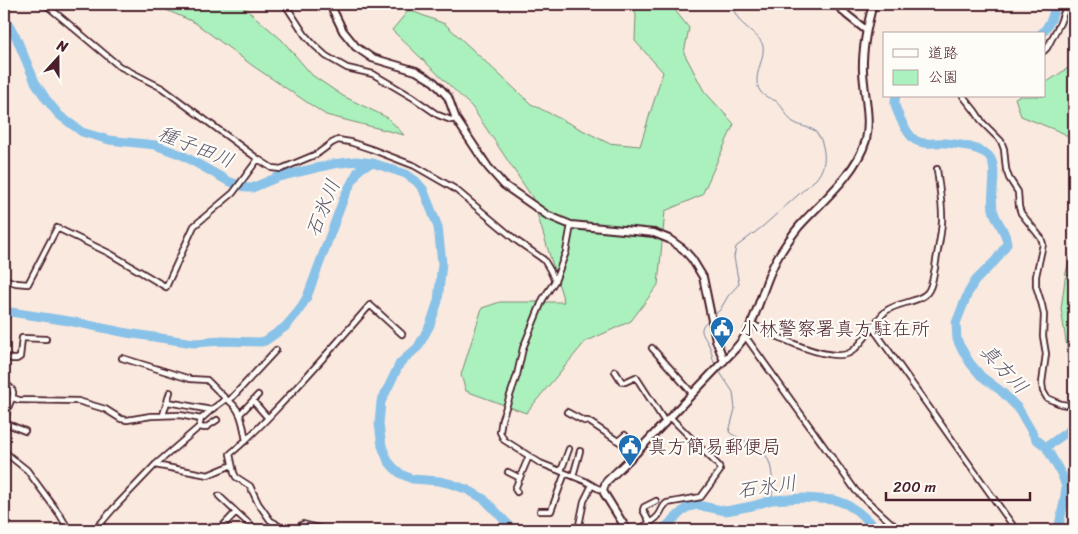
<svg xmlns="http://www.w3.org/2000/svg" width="1078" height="534" font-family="Sriracha,'Klee One',sans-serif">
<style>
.green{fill:#aaf1bd;stroke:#7a8874}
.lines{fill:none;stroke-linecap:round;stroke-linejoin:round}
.stream{stroke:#70819c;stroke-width:1}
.river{stroke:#89c2e8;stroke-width:9}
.street-casing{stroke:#4a1f2b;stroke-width:8}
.secondary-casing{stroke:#4a1f2b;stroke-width:10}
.street{stroke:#fdfcf7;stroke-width:4.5}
.secondary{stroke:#fdfcf7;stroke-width:6}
.labels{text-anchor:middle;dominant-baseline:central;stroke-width:4.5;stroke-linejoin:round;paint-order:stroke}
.poi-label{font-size:19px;fill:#4a1f2b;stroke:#fdfcf7;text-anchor:start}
.water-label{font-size:20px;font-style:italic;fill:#60586d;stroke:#fdfcf7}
</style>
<rect width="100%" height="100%" fill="#fae9de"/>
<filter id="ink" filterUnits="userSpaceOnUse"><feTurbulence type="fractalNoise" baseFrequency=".02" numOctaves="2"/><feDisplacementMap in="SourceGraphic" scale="10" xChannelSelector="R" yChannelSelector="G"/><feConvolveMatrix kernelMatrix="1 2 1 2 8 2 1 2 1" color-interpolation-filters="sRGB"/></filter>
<g filter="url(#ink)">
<path class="green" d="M152 4H240L282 40 312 75 343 96 388 118 404 135 326 115 253 66 194 22Z
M632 4H670L689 28 684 53 704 91 734 124 702 195 665 211 658 285 631 321 585 342 526 413 466 391 461 375 482 308 500 302H564L532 197 472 107 392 30 409 10 445 24 531 104 608 143 640 146 663 72 635 41 636 15Z
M1074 64V142L1063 133 1021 116 1015 98 1019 96H1044V84Z
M1074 246V369L1069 361 1061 309 1066 272Z"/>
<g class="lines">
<path class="stream" d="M713 316 720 310 728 296 739 284 734 257 736 247 762 227 816 179C826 167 826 154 821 140 819 136 817 133 814 130 808 127 799 126 793 122 786 117 784 107 776 101 770 98 764 97 760 91 751 77 765 61 763 46 761 37 746 28 740 21 737 16 733 10 731 4
M708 320C697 330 703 334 709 345 712 351 712 359 715 365
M719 371 733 392 735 409 729 432C735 437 741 438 747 442 752 445 757 447 761 450 775 462 772 484 772 500"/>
<path class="river" d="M4 18 16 37 35 82 46 99 59 115 82 132 109 140 155 145 182 155 228 181 247 188H252L278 177 333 164 356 161 373 163 406 174 416 181 423 189 438 227 442 263 438 301 430 325 418 347 400 363 381 402 379 424 382 446 388 461 394 468 401 474 412 479 439 481 452 484 468 490 484 499 506 522 513 530
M1041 34C1050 25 1054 16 1055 4
M896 96C893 105 897 110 900 118 904 126 908 135 915 140 924 146 935 142 945 143 956 144 966 145 976 149 980 151 986 152 989 156 999 167 990 194 993 209 995 221 1007 231 1007 244L996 260 975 281 968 293 956 323 957 339 960 346 970 363 981 376 1001 391 1018 408 1036 439 1046 447 1062 475 1066 487 1064 502 1058 530
M4 311 69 321 127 333 194 343 222 341 260 342 265 341 285 327 298 312 307 297 345 195 358 171 364 166 370 164
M1046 447 1074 427
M662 530 686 508 697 505 726 511 752 506 772 500 803 498 835 500 846 504 857 511 879 530"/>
<g class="street-casing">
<path id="street" d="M45 4 119 66 162 88 258 159 272 168 281 169 317 154 332 143 338 140 350 142 371 149 415 166 455 189 517 241 540 257 544 260 550 270 555 281
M285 4 305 35 314 45 326 56 347 68 373 74 412 97 438 115 451 120 456 119
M1044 51 1047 48 1060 23 1067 4
M963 96 975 111 983 123 1001 141 1004 149 1006 169 1009 178 1018 192 1019 207 1021 213 1041 238 1043 244 1036 276V286L1042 305 1044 315 1043 336 1046 354 1042 383 1043 391 1047 398 1061 404 1074 406
M571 225 566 252 555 281 543 299 523 348 517 375 502 419 500 432 504 440 540 463 585 481 597 488 603 490
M4 279 16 283 28 284 57 228 109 253 166 287 194 226 233 193 258 159
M752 324C771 334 831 365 851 352 866 342 872 323 886 311 897 302 918 303 927 293 933 286 933 275 935 268 937 252 941 238 942 222 943 205 939 187 937 169
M872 327 1016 530
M745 336 856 491 899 530
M652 348 692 393
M4 356 12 359H17L20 357 22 338 46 339
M122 358 190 379 207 380 226 399
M615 371 622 382H625L636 377 665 422
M4 383C18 391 13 395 8 408 6 414 6 420 4 425
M13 398 19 400 78 401 105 409 121 419 127 420 151 416 180 415 201 419
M229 401 276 350
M253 401 268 418
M168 402 211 410
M567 412 584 421H588L636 453
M240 414 258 395
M163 415 170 392
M5 423 25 431
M199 427 201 419 211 410 226 399C242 408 243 425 246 441
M618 441 625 435
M4 449 7 454 27 470 60 515 69 530
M155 465 208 475 232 465
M561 471 569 449
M508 472 520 478
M573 476 580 451
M517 492 515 489 529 456
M219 496 236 512
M540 511H551L565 473
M650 523 643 510 644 507 656 501
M95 530 113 509 155 465 199 427 205 428 217 420
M219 530 236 512 256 530
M267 530 275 523
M285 530 270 520 258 503 250 486 236 477 234 473 230 454C250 438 267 419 285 400 314 369 342 337 370 305L402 334
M295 530 303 524 326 530
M578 530 584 501 592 485
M638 530C644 526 653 522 658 516 662 511 662 506 667 503L701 497 720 471 719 466 670 417"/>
</g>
<g class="secondary-casing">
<path id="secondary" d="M330 4 343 31 356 47 372 58 416 71 434 82 448 97 456 119 488 167 504 185 547 215 571 225 654 233 669 239 683 249 692 259 703 277 716 340 724 361
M836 4 847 15 866 30
M627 530 604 493 603 490 606 482 635 454 736 348C740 343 745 338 747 332 761 306 765 276 781 252 788 241 795 230 804 221 826 198 857 171 866 140 871 118 864 94 863 71 862 49 867 26 873 4"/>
</g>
<use href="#street" class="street"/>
<use href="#secondary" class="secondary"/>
</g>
</g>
<defs>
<g id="civic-pin" transform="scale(1.25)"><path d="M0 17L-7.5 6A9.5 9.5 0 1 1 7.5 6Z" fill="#1f6fb2" stroke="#fdfcf7"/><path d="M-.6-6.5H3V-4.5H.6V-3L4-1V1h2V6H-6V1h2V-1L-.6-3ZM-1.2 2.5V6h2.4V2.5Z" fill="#fff"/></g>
</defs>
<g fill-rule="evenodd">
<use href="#civic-pin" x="722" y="328"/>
<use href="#civic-pin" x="630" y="446"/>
</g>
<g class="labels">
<g class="poi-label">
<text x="740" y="328">小林警察署真方駐在所</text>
<text x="648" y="446">真方簡易郵便局</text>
</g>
<g class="water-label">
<text transform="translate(196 147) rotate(22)">種子田川</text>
<text transform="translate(323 208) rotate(-68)">石氷川</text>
<text transform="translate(1004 369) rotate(47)">真方川</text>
<text transform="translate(767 487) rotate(-8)">石氷川</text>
</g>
</g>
<rect width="1078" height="534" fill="none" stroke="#fdfcf7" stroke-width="20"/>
<rect x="10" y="10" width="1058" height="514" fill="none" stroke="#4a1f2b" stroke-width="2" filter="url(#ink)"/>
<rect x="883" y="32" width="162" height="65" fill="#fdfcf7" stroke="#b5a4a5"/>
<rect x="893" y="49" width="25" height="8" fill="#fdfcf7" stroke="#b5a4a5"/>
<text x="928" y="58" font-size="15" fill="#4a1f2b">道路</text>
<rect x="893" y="70" width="25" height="15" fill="#aaf1bd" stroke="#b5a4a5"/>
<text x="928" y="82" font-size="15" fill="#4a1f2b">公園</text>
<g transform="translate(58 58) rotate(21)" stroke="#fdfcf7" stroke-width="4" paint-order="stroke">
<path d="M0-4L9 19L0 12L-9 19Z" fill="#4a1f2b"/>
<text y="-8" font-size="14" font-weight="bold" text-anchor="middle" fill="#4a1f2b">N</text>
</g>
<path d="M886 492v8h144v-8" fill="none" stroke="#4a1f2b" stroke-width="2.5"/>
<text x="893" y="492" font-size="15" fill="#4a1f2b" stroke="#fdfcf7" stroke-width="4" paint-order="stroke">200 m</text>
</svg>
